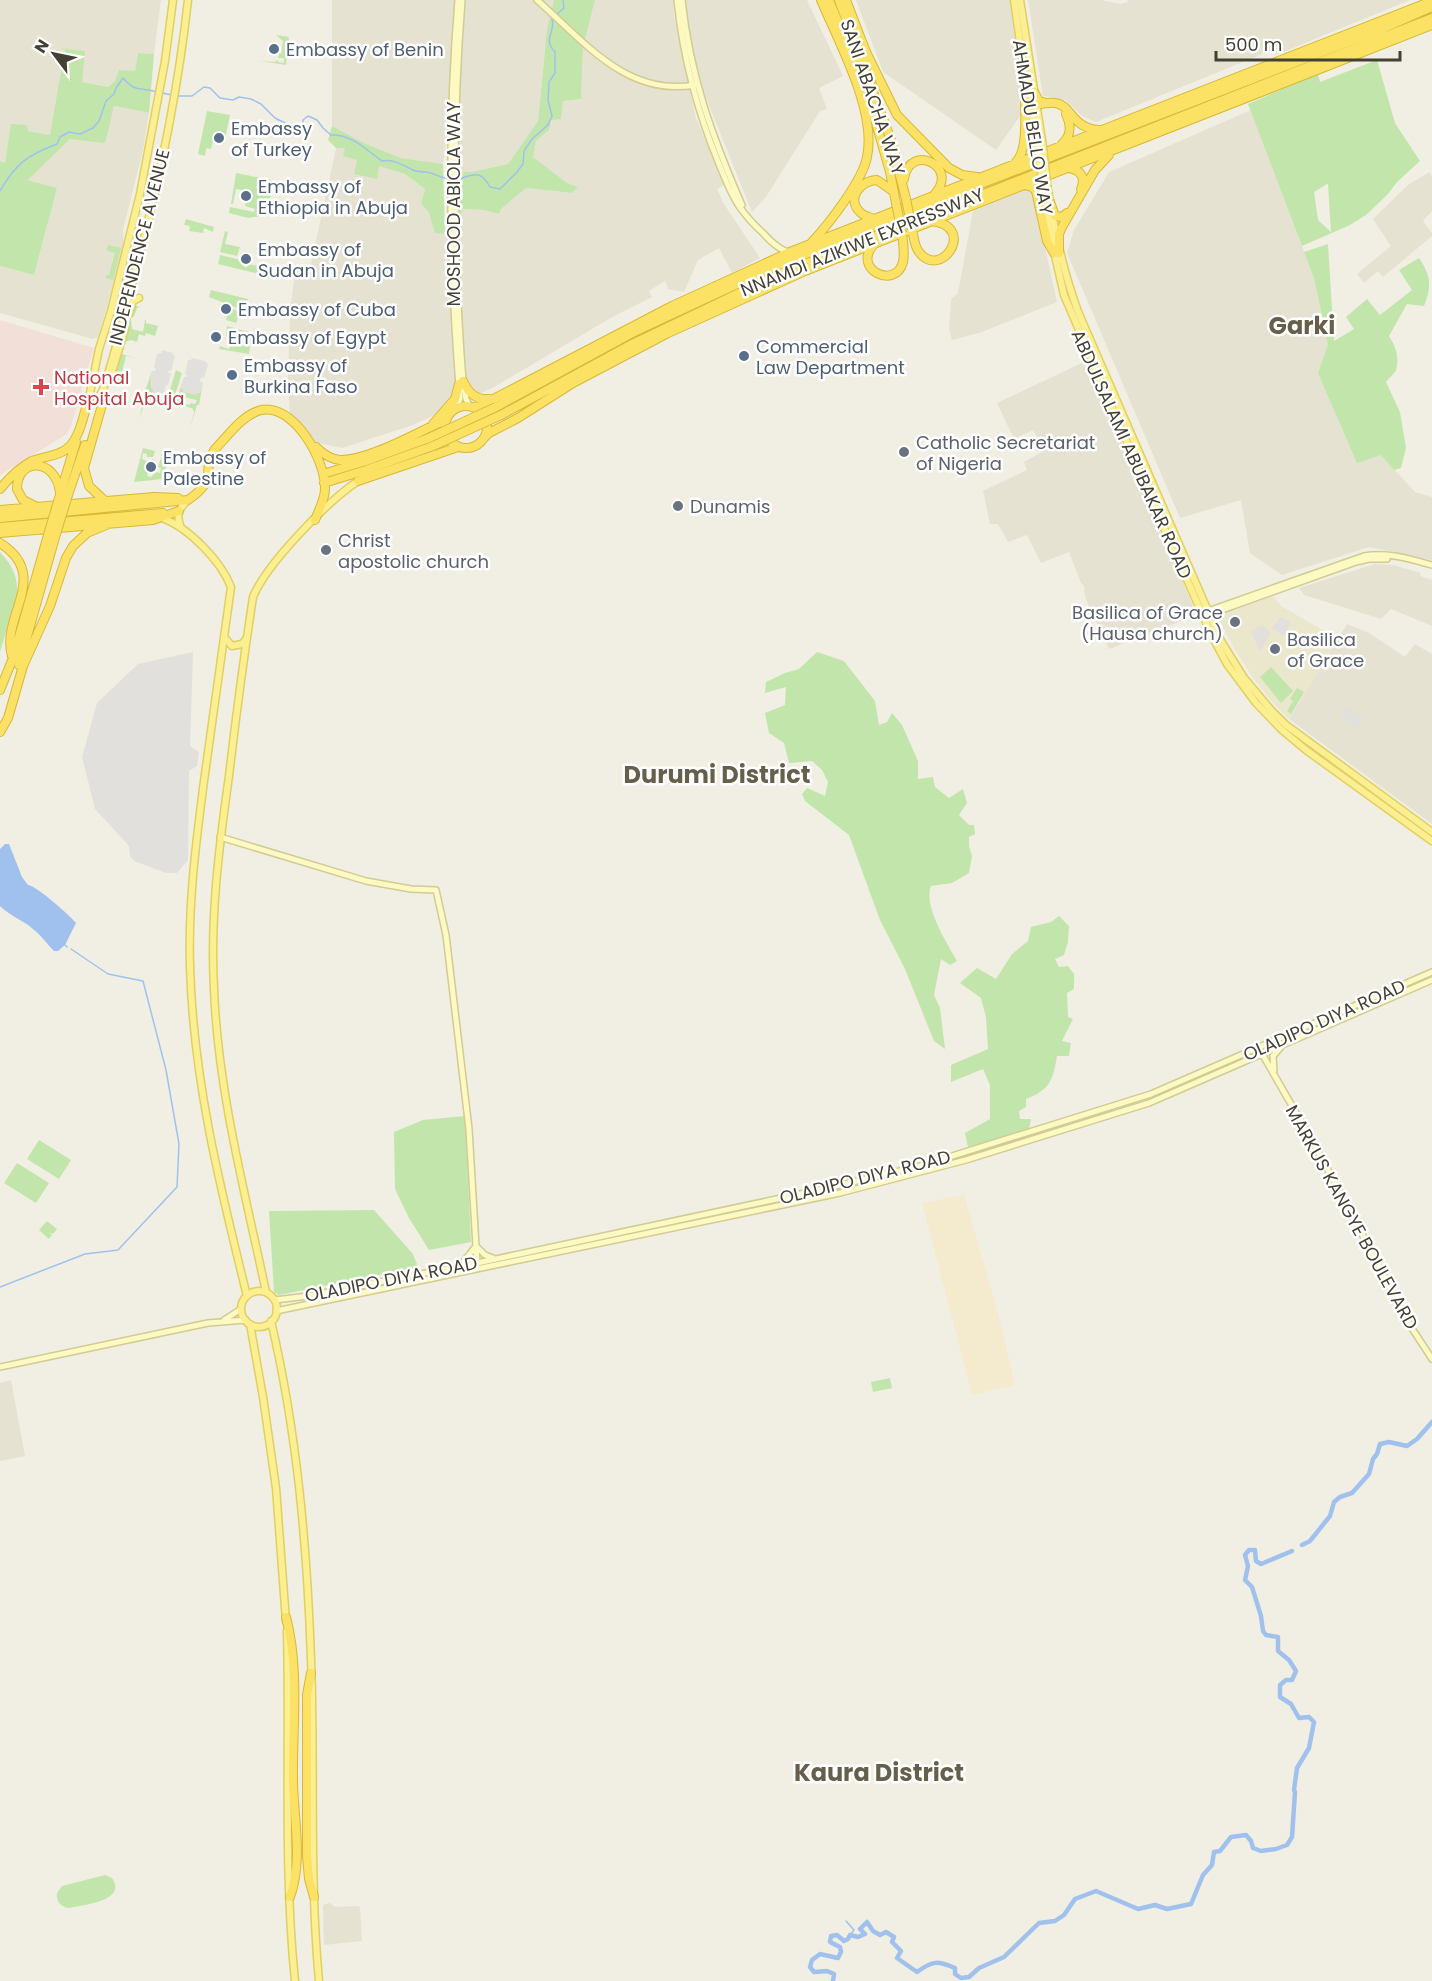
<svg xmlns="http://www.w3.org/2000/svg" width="1432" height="1981" font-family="Poppins,sans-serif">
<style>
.residential{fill:#e5e2d2}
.commercial{fill:#f4eace}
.education{fill:#eae7cd}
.medical{fill:#f2dfd7}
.green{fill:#c2e5ac;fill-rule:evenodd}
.parking{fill:#e2e0dc}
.water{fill:#a0c1ee}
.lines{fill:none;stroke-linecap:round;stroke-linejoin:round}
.stream{stroke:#a0c1ee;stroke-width:1.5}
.river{stroke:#a0c1ee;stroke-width:4.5}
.secondary-casing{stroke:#d1cb94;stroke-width:8}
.primary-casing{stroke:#e0cf62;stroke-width:9}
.highway-casing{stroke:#d9b836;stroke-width:10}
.secondary{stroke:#fdf9c2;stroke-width:5}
.primary{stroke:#fcef92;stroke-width:6}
.highway{stroke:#fbe265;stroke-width:8}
.primary-bridge-casing{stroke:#e0cf62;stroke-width:9;stroke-linecap:butt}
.highway-bridge-casing{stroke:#d9b836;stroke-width:10;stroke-linecap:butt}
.primary-bridge{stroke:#fcef92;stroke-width:6}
.highway-bridge{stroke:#fbe265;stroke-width:8}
.service-dot{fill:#5c6f8a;stroke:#fff;stroke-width:2}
.health-dot{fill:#e0444e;stroke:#fff;stroke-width:2}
.worship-dot{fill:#6b7280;stroke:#fff;stroke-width:2}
.labels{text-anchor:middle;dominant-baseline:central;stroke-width:5;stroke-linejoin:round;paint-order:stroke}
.service-label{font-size:18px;fill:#4e5e75;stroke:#fff;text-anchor:start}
.street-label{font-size:18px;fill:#434034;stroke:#fff}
.health-label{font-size:18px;fill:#be3a42;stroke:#fff;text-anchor:start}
.worship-label{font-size:18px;fill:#5b616d;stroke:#fff;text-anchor:start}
.district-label{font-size:24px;font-weight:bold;fill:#665f4b;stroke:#fff}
</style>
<rect width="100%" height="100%" fill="#f1efe3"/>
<path class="residential" d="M0 0H161L154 54 138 53 135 72 115 81 108 87 82 82 50 135 27 131V126L12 125 5 163 0 161Z
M332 0H455L447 133 443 164 401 158 364 143 332 126Z
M465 0H554L547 29 538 121 508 164 471 172 458 171 459 93Z
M595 0H673L674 16 696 118 724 185 717 189 724 204 760 258 732 273 719 248 698 260 684 292 668 289 665 281 649 291 652 297 614 316 494 387 413 425 342 448 303 440 290 416 288 376 290 312 295 273 311 264 336 148H345L358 160 354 174 379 166 405 174 425 189 421 203 429 213 436 233 461 234 462 209 484 210 499 214 501 209 526 188 572 193 578 187 567 183 532 157 536 141 549 130 551 120 563 101 581 99 583 47Z
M685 0H807L843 76 819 88 827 109 820 111 766 197 752 212 706 98 693 54Z
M856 0H1010L1018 48 1016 61 1023 112 996 150 883 72Z
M1028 0H1101L1119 4 1128 2 1127 0H1410L1276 55 1272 50 1096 122 1082 116 1065 100 1043 96Z
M114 106 149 113 143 150 123 230 124 248 98 337 93 339 0 313V266L34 275 57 188 28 180 70 139Z
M1251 110 1314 278 1328 345 1381 455 1415 492 1432 497V560L1369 547 1282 575 1250 553 1241 500 1180 518 1067 253 1074 230 1109 172Z
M1430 172 1432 177V211L1423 221 1432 233V236L1383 277 1378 271 1364 283 1357 274 1391 246 1373 219 1409 184Z
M1026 188 1033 193 1057 302 982 332 952 340 949 329 951 299 958 293 973 211Z
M1086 361 1197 615 1109 649 1088 604 1085 596 1084 586 1081 583 1069 552 1041 563 1027 535 1008 542 998 524H990L983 491 1027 470 1024 462 1045 450 1033 430 1014 439 997 403Z
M1375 564 1393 565 1421 573 1420 576 1432 580V626L1391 609 1381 619 1304 595 1299 588Z
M1347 624 1369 633 1405 657 1415 644 1432 654V824L1289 719Z
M11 1380 25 1456 0 1461V1383Z
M329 1903 336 1907 358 1906 360 1908 362 1941 324 1945 323 1905Z"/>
<path class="commercial" d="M964 1195 999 1317 1015 1385 972 1395 922 1203Z"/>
<path class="education" d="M1271 597 1275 598 1281 606 1338 639 1289 719 1273 703 1253 678 1235 650 1220 621 1222 614Z"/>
<path class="medical" d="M0 320 94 348 71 426 67 434 0 475Z"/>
<path class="green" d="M554 0H595L583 47 581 99 563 101 561 119 551 120 549 130 536 141 533 157 567 183 578 187 572 193 526 188 501 209 499 214 484 210 462 209 461 234H457L458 171 471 172 508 164 538 121 547 29Z
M276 35 289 37 286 65 260 61 275 62 278 60V62L284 63V58H278L279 54H281L283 41Z
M65 49 85 51 82 82 108 87 115 81 119 70 135 71 138 53 154 54 149 113 114 106 105 143 70 139 28 180 57 188 34 275 0 266V161L5 163 11 124 27 125 28 131 50 135Z
M1377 60 1395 123 1420 161 1397 182 1388 194 1366 215 1350 225 1302 246 1248 104 1318 74 1320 82ZM1327 184H1328L1331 232 1318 220 1314 192Z
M207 111 230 115 224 144 213 141 211 149 206 148 205 156 198 154Z
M332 126 364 143 401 158 443 164 445 234 435 233 429 213 421 203 425 189 405 174 379 166 377 179 354 174 357 160 343 156 345 148H336L328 140Z
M236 173 272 180 269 215 248 218 229 213 230 207 254 212 255 209 245 206 247 191 236 189 233 204H231Z
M186 219 214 227 213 232 204 228 203 233 189 231 190 226 184 225Z
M225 231 228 232 225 244 240 247 237 256 220 252Z
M1328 244 1334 341 1354 329 1346 317 1367 299 1380 315 1412 290 1399 270 1419 258C1431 276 1432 286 1424 306L1407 304 1389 336C1395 345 1400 358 1396 370 1394 374 1389 378 1386 382L1400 412 1406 448 1401 468 1394 470 1381 455 1357 463 1318 373 1328 345 1314 278 1304 252Z
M108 245 121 248 113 280 106 278V275H109L115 253 107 251Z
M220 255 237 259 246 268 249 264 257 266 259 274 218 264Z
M211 290 248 299 245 311 209 297Z
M134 305 140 307 137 308 134 317 131 318 132 329 143 332 145 320H146V323L158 326 155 336 146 333 145 336 139 334 137 342 131 340 125 342 122 354 137 359 126 356 119 384 112 382Z
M229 307 240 312 236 323 226 320Z
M227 326 252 333 249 354 219 349 220 346 229 349 230 345 234 346 235 342 231 341 232 338 226 336Z
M176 370 182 373 175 395 170 393V390Z
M152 371 151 388 153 389V394L163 398 164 395 166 396 165 399 151 396 147 397 139 419 146 391H145Z
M184 376 181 388 184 389 183 391 200 393 203 383 199 405H197L189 432 194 413 193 409 176 402 177 399H179L180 403 189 405 191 403 195 404 197 400 178 396Z
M143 448 155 451 153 457H147V454L143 453 142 459 149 462H147L145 466 149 470 147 476 151 477 156 472 160 473 161 468 158 467 161 458 167 459 161 456 162 453 170 456 162 479 134 482Z
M0 552C12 565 18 576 17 594L0 652Z
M817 652 844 661 875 701 879 725 887 722 892 713 902 725 918 761V779L933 777 935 787 949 798 963 789 967 803 959 815 969 825H974L975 834 969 837V846L972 856 969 873 952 883 931 886C923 906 947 943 957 961L950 965 941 959 934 995 940 1008 945 1049 934 1041 905 969 880 920 849 835 805 801 802 794 807 788 825 796 828 782 822 770 812 761 789 763 784 743 769 733 765 713 785 705 786 687 765 693 766 682 785 673 799 669Z
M1271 667 1293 691 1281 703 1260 677Z
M1297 688 1304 692 1291 714 1287 711 1293 701 1290 699Z
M1059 916 1069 926 1068 942 1064 955 1055 959 1059 967 1068 966 1074 974V989L1067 993 1068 1017 1073 1019 1062 1041 1071 1043 1069 1056H1057C1053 1080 1050 1090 1026 1099V1107L1019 1111 1020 1119H1031L1029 1129 994 1141 968 1147 965 1133 990 1119V1085L983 1069 951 1082V1065L988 1049 986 1017 981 998 960 983 977 968 996 979 1012 954 1028 941 1031 927 1051 922Z
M465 1116 471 1242 429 1250 409 1218 395 1189 394 1132 423 1120Z
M39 1140 71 1160 59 1179 27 1159Z
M17 1163 49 1183 36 1203 4 1183Z
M374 1210 413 1254 418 1267 279 1295 274 1292 269 1211Z
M47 1221 57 1229 53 1234 49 1232 52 1235 49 1239 39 1230Z
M890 1378 892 1388 873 1392 871 1382Z
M105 1875 112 1878C128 1901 83 1905 69 1908 60 1907 56 1901 57 1893L62 1886Z"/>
<path class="parking" d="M162 350 173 353V355L175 356 171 371 169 370 168 373H171L168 385H166L163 398 153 396V389L151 388 152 381 150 380 152 371H155L156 368 154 367 157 354 162 353Z
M192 358 205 361 208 364 204 378 201 377 200 381 203 383 200 393 197 392 196 395 183 392 184 389 181 388 184 377H187V375L185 374 188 360H191Z
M1280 617 1291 622 1284 636 1272 628Z
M1262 625 1271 633 1260 652 1251 631Z
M193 652 190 746 199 752 197 766 189 771 188 860 177 873H166L134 861 130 856 129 846 95 809 82 757 97 703 138 664Z
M1346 707 1364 718 1358 727 1342 717V712Z"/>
<path class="water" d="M5 844H9L22 877 28 885C37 886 69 915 76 923L65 945 58 951H54C47 944 41 935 33 929 23 920 10 916 0 906V849Z"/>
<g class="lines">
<path class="stream" d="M557 14 564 8 563 0
M162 93 172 95
M176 96H192L204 87 210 88 220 98 233 100 239 97 251 99 261 104 275 118 293 127 298 136 304 133 306 128 303 126V120L308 116 317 120 323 128 331 135C352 134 366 150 382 161 394 159 402 165 413 170 418 172 422 172 427 172 436 174 441 178 450 179
M458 179C475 175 480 169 490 187L500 189 517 172 523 164 524 151 532 139 548 125 552 116 548 100 549 82 555 73V52C542 38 556 33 552 19L554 17
M0 191C16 163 28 155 57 144L60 137 69 132 80 134 93 128 99 121 106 101 114 94 116 88 123 78C137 94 139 86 157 92
M65 945 67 947
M0 1287 85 1254 118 1250 177 1187 179 1144 166 1070 143 981 108 974 71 949
M846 1921 854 1930 850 1935"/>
<path class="river" d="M1302 1545 1310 1541 1330 1516 1334 1502 1340 1497 1352 1493 1369 1474 1373 1459 1377 1454 1380 1444 1389 1442 1407 1446 1417 1439 1432 1422
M833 1981 834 1974 827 1971 814 1972 810 1967 812 1960 820 1954 838 1958 841 1952 840 1947 830 1942 831 1936 837 1935 844 1941 848 1939 850 1935 858 1937 865 1934 860 1929 867 1922 873 1931 880 1935 886 1932 894 1937 892 1942 901 1951 897 1958 917 1972C933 1960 938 1961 955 1968V1974L961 1978 969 1977 979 1968 1004 1957 1039 1923 1055 1921 1064 1915 1075 1899 1096 1891 1138 1909 1155 1905 1167 1909 1191 1904 1203 1875 1212 1865 1214 1852 1220 1851 1231 1837 1246 1835 1251 1841 1253 1848 1261 1851 1276 1849 1287 1845 1292 1837 1295 1792 1294 1790 1297 1768 1309 1748 1314 1722 1309 1717 1299 1718 1291 1704 1280 1697V1685L1286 1680H1292L1296 1671 1289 1660 1278 1651V1637L1266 1635 1263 1631 1261 1616 1252 1587 1245 1580 1248 1566 1245 1555 1249 1550H1255L1256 1561 1261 1564 1292 1551"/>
<g class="secondary-casing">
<path id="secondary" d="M462 0C452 127 453 254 463 381L466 399 470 407
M537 0C584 41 626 97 695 85
M677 0C683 57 697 111 719 164 725 178 730 193 739 206 746 216 754 225 763 233 770 241 778 249 788 252
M682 0C690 76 712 136 742 205
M457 408 460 398C449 265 447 133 458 0
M1205 612 1364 556C1388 552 1410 559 1432 565
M1208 615 1356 562 1369 559H1387
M220 837 366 881 411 889 436 890 446 935 469 1129 477 1263
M1261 1052 1314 1144 1413 1330 1432 1359
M1274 1070 1273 1056 1280 1048
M461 1265 476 1246 485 1255 493 1258
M275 1300 308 1296 477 1263 814 1191 917 1167 1151 1094 1432 972
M276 1311 840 1193 966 1160 1149 1103 1432 980
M224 1320 241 1309
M0 1367 208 1323 246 1320"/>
</g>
<g class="primary-casing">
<path id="primary" d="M1014 0 1025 77
M1020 0 1043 147
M1028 90 1037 145
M1047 184C1054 229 1063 272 1079 314L1221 641 1244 678 1271 710 1286 725 1432 832
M1043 186 1048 225 1064 295 1161 521 1212 636 1227 664 1256 703 1282 730 1306 750 1432 841
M129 313 133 301 139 298
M109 382 125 329
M101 395C115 356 125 313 135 273 159 183 178 92 188 0
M89 398 99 349 111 311 140 194 165 61 173 0
M162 518C188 527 221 561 231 587 222 652 213 716 204 781 196 842 188 904 190 966 193 1079 220 1187 247 1296
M181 528C176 516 178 509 188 500
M224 637 232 646 242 644 246 639
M241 1309a18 18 0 1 1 36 0a18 18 0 1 1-36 0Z
M266 1292C245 1192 218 1092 214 989 210 917 219 847 229 776 236 716 244 656 253 597 267 563 328 501 358 481
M271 1321C297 1432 307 1545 311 1659 315 1766 309 1874 319 1981
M250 1324 263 1397 276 1488 286 1621
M287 1631C290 1747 283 1865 295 1981"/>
</g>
<g class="highway-casing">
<path id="highway" d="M829 0 868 95 890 172 896 203
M839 0 891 140 906 199
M846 0 866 52 897 115 949 168 962 175 977 177
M1034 92 1039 101 1046 103
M1031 106C1038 105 1047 102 1055 103 1072 105 1071 128 1099 130
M1062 144C1072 135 1071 125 1066 114
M1016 162C1031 148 1023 94 1025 73
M1069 168C1081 170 1086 178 1081 189
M904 179C909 142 961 166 934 195
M1025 185 1032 187 1036 191 1047 241 1054 253
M1050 202 1055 216 1062 217 1067 213
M874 219C870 217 864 216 861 213 845 199 861 180 877 180L894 192
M912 229C914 237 914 246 919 252 941 281 978 226 931 221
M812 242C828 225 863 180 867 157 877 111 839 43 821 0
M874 244C851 270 896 290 903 262 905 253 903 243 902 233
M1059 253V234L1062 227 1095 170 1109 155
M463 381C469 394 476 400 490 399
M101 395 102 405 84 468 89 486 105 501
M445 427a21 21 0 1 1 42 0a21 21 0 1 1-42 0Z
M472 407 480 406 672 306 790 252 1432 1
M496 407 636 331 774 267 934 202 1377 31 1432 7
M501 415 632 344 777 275 1432 18
M433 424 455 399 459 384
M484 438 489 433 518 418 573 383 668 333 805 271 1432 25
M316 447C323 454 330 459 340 460 367 461 416 433 441 422L448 416
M323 474 366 461 429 438
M358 481 458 447
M324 483 366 470 433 446
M0 489C9 478 19 468 32 461 44 456 61 456 70 446 81 434 84 412 89 398
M61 491 76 442
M68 495 85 445
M35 506 23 500 17 489C17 457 56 457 60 493
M0 510 154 497 178 498
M0 518 188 500C220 478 200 472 215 449 228 436 242 415 261 410 294 403 326 461 325 489 325 499 319 510 315 520
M0 527 163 513
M0 533 153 520 179 511
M0 543C52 576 0 616 12 656
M19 665 56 534
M0 690 13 658 48 535
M0 732 8 718 23 666 50 606 66 558 73 546 87 533 111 523
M286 1617C300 1671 292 1727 293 1783 294 1820 303 1861 290 1897
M311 1673 307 1695V1856L309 1879 314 1897"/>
</g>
<use href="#secondary" class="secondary"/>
<use href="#primary" class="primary"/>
<use href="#highway" class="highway"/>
<g class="primary-bridge-casing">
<path id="primary-bridge" d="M1037 145 1043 186
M1043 147 1047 184"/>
</g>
<g class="highway-bridge-casing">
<path id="highway-bridge" d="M906 199 912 229
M896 203 902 233
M429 438 496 407
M433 446 501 415
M56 534 68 495
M48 535 60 495"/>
</g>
<use href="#primary-bridge" class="primary-bridge"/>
<use href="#highway-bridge" class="highway-bridge"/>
</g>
<g class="service-dot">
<circle cx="274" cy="49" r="6"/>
<circle cx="219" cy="138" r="6"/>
<circle cx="246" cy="196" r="6"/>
<circle cx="246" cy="259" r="6"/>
<circle cx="226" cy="309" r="6"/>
<circle cx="216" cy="337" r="6"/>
<circle cx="744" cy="356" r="6"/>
<circle cx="232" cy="375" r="6"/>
<circle cx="151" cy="467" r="6"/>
</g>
<path class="health-dot" d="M38 378h6v6h6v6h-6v6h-6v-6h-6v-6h6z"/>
<g class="worship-dot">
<circle cx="904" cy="452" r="6"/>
<circle cx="678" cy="506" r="6"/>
<circle cx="326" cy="550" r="6"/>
<circle cx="1235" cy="622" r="6"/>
<circle cx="1275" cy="649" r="6"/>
</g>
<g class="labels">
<g class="service-label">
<text x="286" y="49">Embassy of Benin</text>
<text x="231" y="128">Embassy<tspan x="231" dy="21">of Turkey</tspan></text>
<text x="258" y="186">Embassy of<tspan x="258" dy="21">Ethiopia in Abuja</tspan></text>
<text x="258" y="249">Embassy of<tspan x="258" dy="21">Sudan in Abuja</tspan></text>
<text x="238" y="309">Embassy of Cuba</text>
<text x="228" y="337">Embassy of Egypt</text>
<text x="756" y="346">Commercial<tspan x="756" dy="21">Law Department</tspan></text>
<text x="244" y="365">Embassy of<tspan x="244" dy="21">Burkina Faso</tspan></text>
<text x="163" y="457">Embassy of<tspan x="163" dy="21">Palestine</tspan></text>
</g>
<g class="street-label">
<text transform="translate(873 97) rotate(71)">SANI ABACHA WAY</text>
<text transform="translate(1033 127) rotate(81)">AHMADU BELLO WAY</text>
<text transform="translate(453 204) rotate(-90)">MOSHOOD ABIOLA WAY</text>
<text transform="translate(862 242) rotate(-22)">NNAMDI AZIKIWE EXPRESSWAY</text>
<text transform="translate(139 247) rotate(-76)">INDEPENDENCE AVENUE</text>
<text transform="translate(1132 454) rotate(66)">ABDULSALAMI ABUBAKAR ROAD</text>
<text transform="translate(1324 1020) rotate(-24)">OLADIPO DIYA ROAD</text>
<text transform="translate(865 1177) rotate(-14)">OLADIPO DIYA ROAD</text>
<text transform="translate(1352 1217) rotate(61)">MARKUS KANGYE BOULEVARD</text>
<text transform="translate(391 1279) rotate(-11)">OLADIPO DIYA ROAD</text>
</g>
<g class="health-label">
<text x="54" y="377">National<tspan x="54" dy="21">Hospital Abuja</tspan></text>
</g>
<g class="worship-label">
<text x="916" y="442">Catholic Secretariat<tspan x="916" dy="21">of Nigeria</tspan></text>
<text x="690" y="506">Dunamis</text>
<text x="338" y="540">Christ<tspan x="338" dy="21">apostolic church</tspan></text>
<text x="1223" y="612" text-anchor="end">Basilica of Grace<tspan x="1223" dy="21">(Hausa church)</tspan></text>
<text x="1287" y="639">Basilica<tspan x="1287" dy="21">of Grace</tspan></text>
</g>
<g class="district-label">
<text x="1302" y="325">Garki</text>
<text x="717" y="774">Durumi District</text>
<text x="879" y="1772">Kaura District</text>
</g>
</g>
<g transform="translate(54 54) rotate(302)" stroke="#ffffff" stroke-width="4.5" paint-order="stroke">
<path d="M0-4.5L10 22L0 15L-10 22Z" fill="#434034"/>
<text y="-9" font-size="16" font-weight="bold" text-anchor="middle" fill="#434034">N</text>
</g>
<path d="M1216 51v9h184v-9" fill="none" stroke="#434034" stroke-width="3"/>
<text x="1225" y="51" font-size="18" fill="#434034" stroke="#ffffff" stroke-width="4.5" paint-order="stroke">500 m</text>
</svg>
